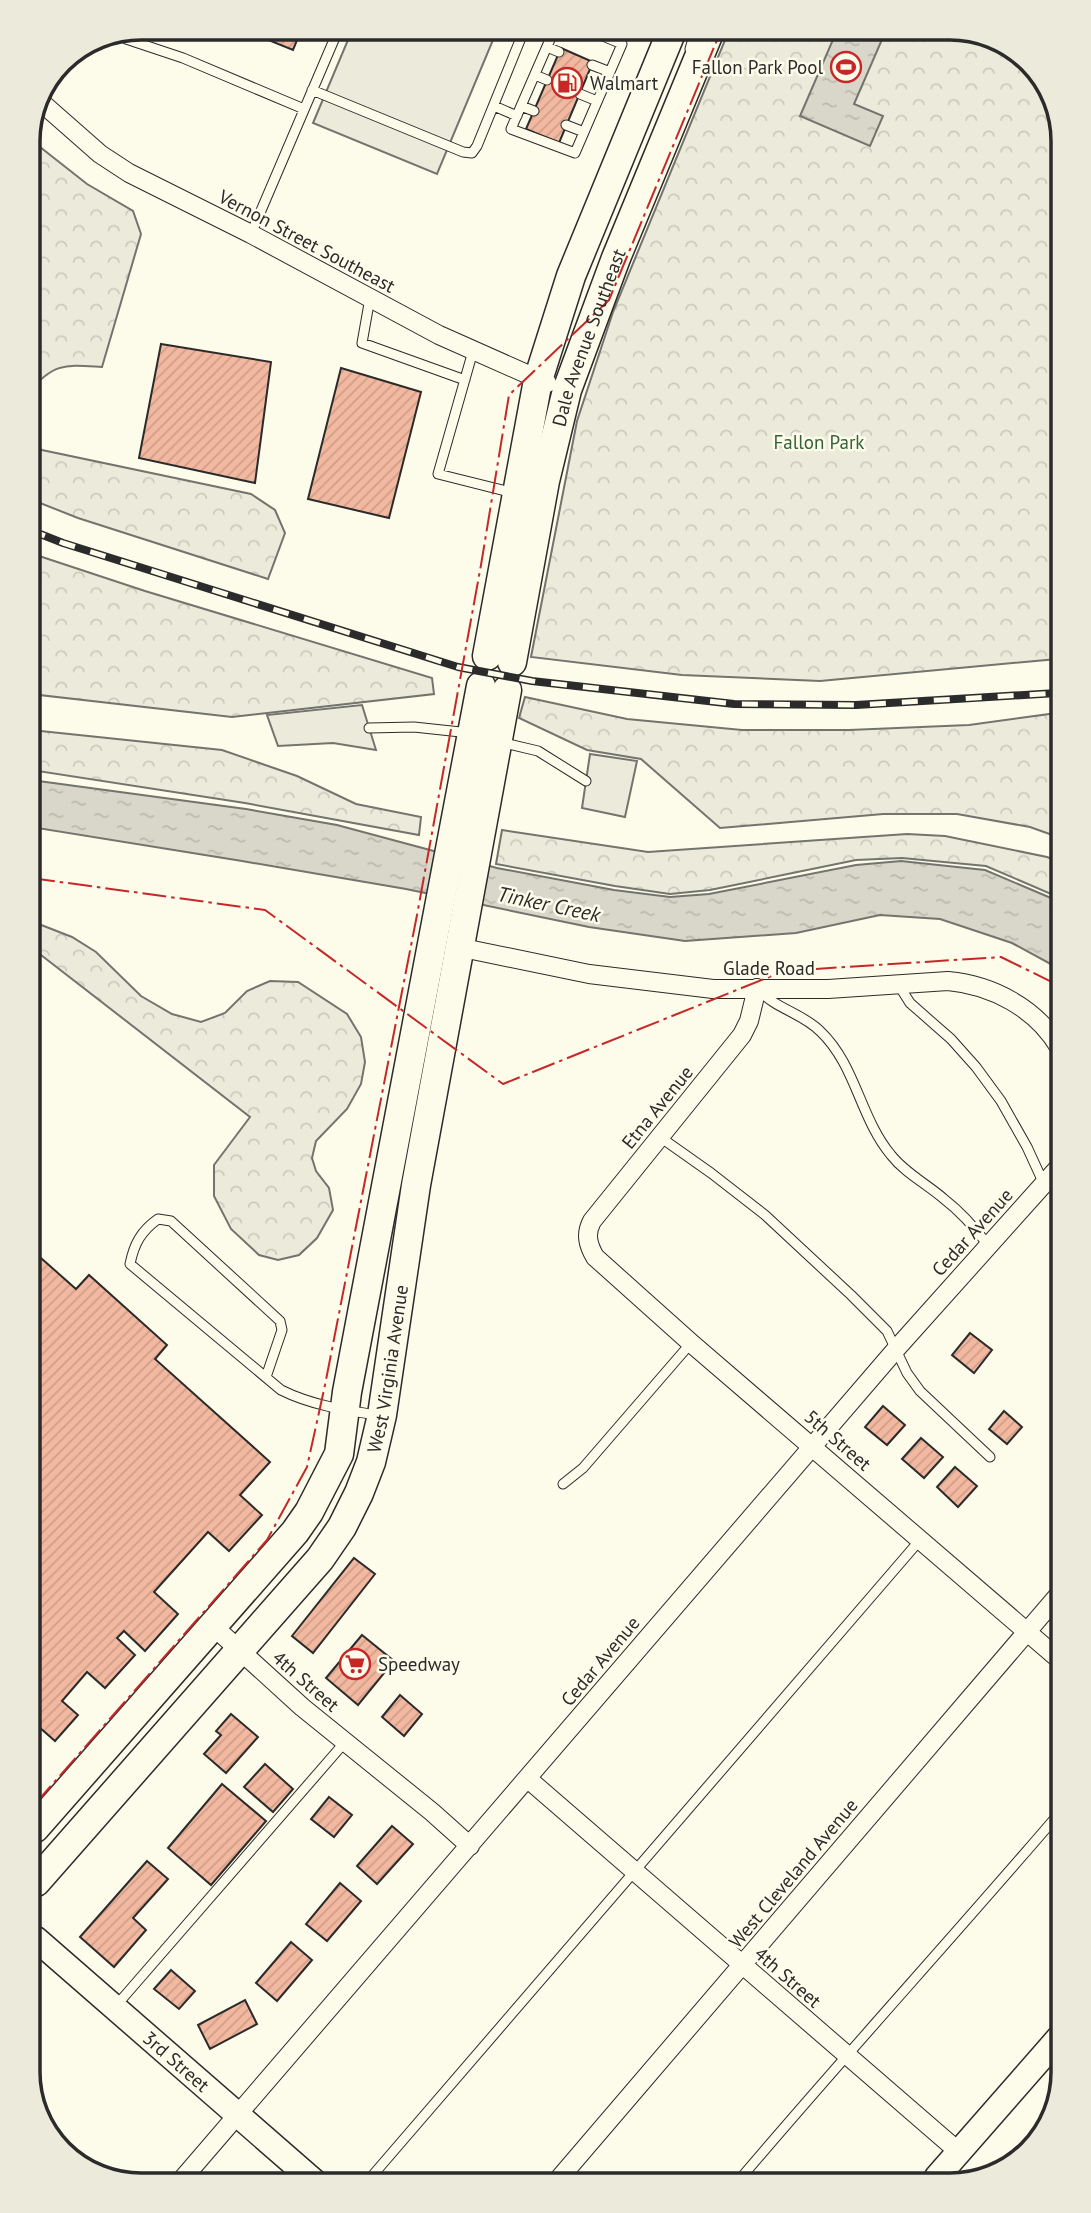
<svg xmlns="http://www.w3.org/2000/svg" width="1091" height="2213" font-family="'PT Sans',sans-serif">
<style>
.forest{fill:url(#forest-crowns);stroke:#74746e;stroke-width:2}
.parking{fill:#eceadb;stroke:#74746e;stroke-width:2}
.water{fill:url(#water-ripples);stroke:#74746e;stroke-width:2}
.building{fill:url(#building-hatch);stroke:#2b2b2b;stroke-width:2}
.lines{fill:none;stroke-linecap:round;stroke-linejoin:round}
.lane-casing{stroke:#2b2b2b;stroke-width:11}
.street-casing{stroke:#2b2b2b;stroke-width:20}
.secondary-casing{stroke:#2b2b2b;stroke-width:27}
.primary-casing{stroke:#2b2b2b;stroke-width:31}
.lane{stroke:#fdfbea;stroke-width:9}
.street{stroke:#fdfbea;stroke-width:18}
.secondary{stroke:#fdfbea;stroke-width:24}
.primary{stroke:#fdfbea;stroke-width:28}
.rail-casing{stroke:#2b2b2b;stroke-width:8}
.rail{stroke:#fdfbea;stroke-width:5;stroke-dasharray:16;stroke-linecap:butt}
.power{stroke:#c62828;stroke-width:2;stroke-dasharray:24 5 3.5 5;stroke-linecap:butt}
.labels{text-anchor:middle;dominant-baseline:central;stroke-width:5;stroke-linejoin:round;paint-order:stroke}
.poi-label{font-size:19px;fill:#2b2b2b;stroke:#fdfbea;text-anchor:start}
.street-label{font-size:19px;fill:#2b2b2b;stroke:#fdfbea}
.park-label{font-size:19px;fill:#34623c;stroke:#fdfbea}
.water-label{font-size:21px;font-style:italic;fill:#2b2b2b;stroke:#fdfbea}
.rim{fill:none;stroke:#2b2b2b;stroke-width:3.5}
</style>
<defs>
<pattern id="forest-crowns" width="20" height="18" patternUnits="userSpaceOnUse" patternTransform="scale(1.75)"><rect width="20" height="18" fill="#ecebdb"/><path d="M2 6a3 3 0 1 1 6 0M12 15a3 3 0 1 1 6 0" fill="none" stroke="#cbcabc"/></pattern>
<pattern id="water-ripples" width="26" height="14" patternUnits="userSpaceOnUse" patternTransform="scale(1.75)"><rect width="26" height="14" fill="#d8d7c9"/><path d="M2 4q2-2 4 0t4 0M15 11q2-2 4 0t4 0" fill="none" stroke="#bab9ad"/></pattern>
<pattern id="building-hatch" width="6" height="6" patternUnits="userSpaceOnUse" patternTransform="scale(1.75)"><rect width="6" height="6" fill="#f2b8a0"/><path d="M-1 1l2-2M0 6l6-6M5 7l2-2" fill="none" stroke="#d09e8a"/></pattern>
</defs>
<rect width="100%" height="100%" fill="#fdfbea"/>
<path class="forest" d="M730 28H958L1018 51 1055 98 1057 659 820 681 682 675 531 657 577 421 613 312Z
M28 146 40 147 87 184 133 211 141 234 102 367C66 365 54 362 29 392Z
M30 441 42 450 251 494 275 510 285 533 268 579 78 518 30 499Z
M30 553 145 591 432 678 434 694 232 717 31 694Z
M525 697 627 719 742 730H849L969 725 1057 713 1058 837 1030 827 957 814H883L720 828 641 759 587 750 519 718Z
M31 730 222 750 297 776 356 804 421 817 419 835 245 803 31 770Z
M502 830 648 852 907 834 945 836 1047 857 1058 861V897L986 866 902 858 856 860 710 890 670 894 615 886 496 864Z
M31 921 72 937 96 952 141 996 172 1014 201 1022 225 1013 247 991 270 981 298 982 347 1014 361 1037 365 1062 361 1084 347 1109 316 1141 312 1158 316 1171 329 1188 333 1210 317 1238 299 1255 278 1260 259 1255 231 1229 214 1196V1165L250 1117 32 948Z"/>
<path class="parking" d="M353 28H498L437 174 313 123Z
M362 705 376 750 333 743 278 746 267 715Z
M590 754 637 761 625 817 582 808Z"/>
<path class="water" d="M838 28H887L854 104 883 116 870 146 800 116Z
M31 780 246 809 337 825 497 868 614 890 670 897 709 894 856 865 901 861 985 870 1058 901V968L1012 943 940 919 880 915 796 933 685 941 589 927 406 889 242 861 31 827Z"/>
<path class="building" d="M239 28H302L293 50Z
M561 48 593 62 559 143 526 129Z
M161 344 271 362 255 483 139 458Z
M341 368 421 392 389 518 308 499Z
M33 1251 76 1289 89 1275 167 1345 155 1359 270 1462 240 1495 262 1515 229 1551 208 1532 154 1592 178 1614 145 1651 124 1631 117 1638 135 1655 105 1688 87 1672 62 1701 78 1715 55 1741 39 1727 35 1732Z
M970 1333 992 1350 974 1373 952 1355Z
M883 1406 905 1425 887 1445 865 1427Z
M1004 1411 1022 1427 1007 1444 989 1429Z
M921 1438 943 1457 924 1478 902 1459Z
M955 1467 977 1486 958 1507 937 1487Z
M354 1558 375 1574 313 1653 292 1636Z
M362 1635 394 1661 358 1705 326 1678Z
M400 1695 422 1714 404 1736 382 1717Z
M231 1714 258 1737 226 1773 204 1754 221 1735 216 1731Z
M265 1764 293 1789 273 1812 244 1787Z
M222 1784 266 1821 211 1885 168 1848Z
M329 1797 352 1815 334 1837 311 1819Z
M392 1826 413 1844 377 1884 357 1866Z
M147 1861 168 1879 133 1918 146 1930 114 1967 80 1937Z
M340 1883 361 1901 327 1941 306 1924Z
M291 1942 312 1960 277 2001 256 1983Z
M171 1970 195 1991 179 2009 154 1989Z
M245 2000 257 2024 210 2049 198 2025Z"/>
<g class="lines">
<g class="lane-casing">
<path id="lane" d="M555 28 511 129 575 153 622 44 584 28
M126 34V39L183 58 304 109
M547 47 559 52
M690 49 696 28
M592 65 610 72
M535 75 547 80
M312 90 463 152 472 153 477 146 525 28
M580 94 597 101
M494 106 517 116
M521 106 534 111
M566 125 584 132
M251 234 339 28
M370 298 362 343 465 380
M473 351 438 474 514 493
M369 728 414 727 470 733
M500 742 538 751 586 781
M898 984 910 1003 951 1039 976 1067 1001 1101 1027 1147 1044 1184
M759 990C776 1009 802 1013 820 1031 856 1065 860 1118 891 1155 905 1173 927 1184 944 1199 961 1212 975 1228 988 1245
M660 1137 711 1173 765 1215 851 1295 887 1331 907 1373 920 1391 990 1457
M266 1377 282 1330 280 1321 171 1221 158 1219C141 1231 134 1244 130 1264L281 1390C311 1405 344 1410 377 1415
M563 1484 583 1468 691 1343
M115 2007 345 1742
M56 2139 93 2171
M740 2179C846 2054 956 1934 1062 1810
M366 2183 920 1540"/>
</g>
<g class="street-casing">
<path id="street" d="M42 103 100 154 129 173 251 234 439 335 547 383
M458 947 589 974 713 989H828L948 981C992 985 1036 1008 1059 1047
M757 988 749 1021 742 1035 592 1221C585 1234 588 1245 595 1257L691 1343 1061 1661
M213 1626 302 1707 432 1812 470 1846
M528 1779 959 2152
M557 2181 1061 1592
M178 2184 897 1348 1059 1167"/>
</g>
<g class="secondary-casing">
<g id="secondary">
<path id="s1" d="M36 1939 316 2183"/>
<path d="M937 2177 1063 2033"/>
</g>
</g>
<g class="primary-casing">
<g id="primary">
<path d="M487 656 538 380 571 276 673 28"/>
<path id="s2" d="M512 662 545 481 567 390 616 258 711 28"/>
<path d="M35 1828 295 1532 309 1512 339 1454 347 1392 481 686"/>
<path id="s3" d="M36 1882 320 1559 342 1527 359 1493 371 1462 382 1415 416 1185 507 690"/>
</g>
</g>
<use href="#lane" class="lane"/>
<use href="#street" class="street"/>
<use href="#secondary" class="secondary"/>
<use href="#primary" class="primary"/>
<g class="rail-casing">
<path id="rail" d="M30 530 63 543 458 667 532 681 734 704 856 705 1057 693"/>
</g>
<use href="#rail" class="rail"/>
<path class="power" d="M31 878 265 910 503 1084 784 971 1001 957 1058 985
M35 1804 267 1540 307 1467 325 1385 417 915 481 565 509 395 609 300 722 28"/>
</g>
<defs>
<g id="stadium-ring" transform="scale(1.575)"><circle r="9.5" fill="#fdfbea" stroke="#c62828" stroke-width="1.5"/><path d="M0-5a6.5 5 0 1 0 0 10a6.5 5 0 1 0 0-10ZM-3.5-1.8h7v3.6h-7Z" fill="#c62828"/></g>
<g id="fuel-ring" transform="scale(1.575)"><circle r="9.5" fill="#fdfbea" stroke="#c62828" stroke-width="1.5"/><path d="M-5.5-6h7V0h2V4h1.3V-2.5L3-4.5l.8-.8L6-3V5H2.5V1h-1V6h-7ZM-4.2-4.7v3.2H.2V-4.7Z" fill="#c62828"/></g>
<g id="supermarket-ring" transform="scale(1.575)"><circle r="9.5" fill="#fdfbea" stroke="#c62828" stroke-width="1.5"/><path d="M-6-5.5h2.5l.6 2H6L4.5 2H-2.5L-4.4-4H-6ZM-1.5 3.2a1.3 1.3 0 1 0 .1 0ZM3 3.2a1.3 1.3 0 1 0 .1 0Z" fill="#c62828"/></g>
</defs>
<g fill-rule="evenodd">
<use href="#stadium-ring" x="846" y="67"/>
<use href="#fuel-ring" x="567" y="83"/>
<use href="#supermarket-ring" x="355" y="1664"/>
</g>
<g class="labels">
<g class="poi-label">
<text x="823" y="67" text-anchor="end">Fallon Park Pool</text>
<text x="590" y="83">Walmart</text>
<text x="378" y="1664">Speedway</text>
</g>
<g class="street-label">
<text transform="translate(307 241) rotate(28)">Vernon Street Southeast</text>
<text stroke="none"><textPath href="#s2" startOffset="334">Dale Avenue Southeast</textPath></text>
<text x="769" y="968">Glade Road</text>
<text transform="translate(657 1107) rotate(-51)">Etna Avenue</text>
<text transform="translate(972 1232) rotate(-48)">Cedar Avenue</text>
<text stroke="none"><textPath href="#s3" startOffset="635">West Virginia Avenue</textPath></text>
<text transform="translate(838 1440) rotate(41)">5th Street</text>
<text transform="translate(600 1661) rotate(-50)">Cedar Avenue</text>
<text transform="translate(306 1681) rotate(41)">4th Street</text>
<text transform="translate(793 1873) rotate(-50)">West Cleveland Avenue</text>
<text transform="translate(788 1977) rotate(41)">4th Street</text>
<text stroke="none"><textPath href="#s1" startOffset="186">3rd Street</textPath></text>
</g>
<g class="park-label">
<text x="819" y="442">Fallon Park</text>
</g>
<g class="water-label">
<text transform="translate(549 904) rotate(12)">Tinker Creek</text>
</g>
</g>
<path d="M0 0H1091V2213H0ZM141 40H950A101 101 0 0 1 1051 141V2072A101 101 0 0 1 950 2173H141A101 101 0 0 1 40 2072V141A101 101 0 0 1 141 40Z" fill="#eceadb" fill-rule="evenodd"/>
<path class="rim" d="M141 40H950A101 101 0 0 1 1051 141V2072A101 101 0 0 1 950 2173H141A101 101 0 0 1 40 2072V141A101 101 0 0 1 141 40Z"/>
</svg>
